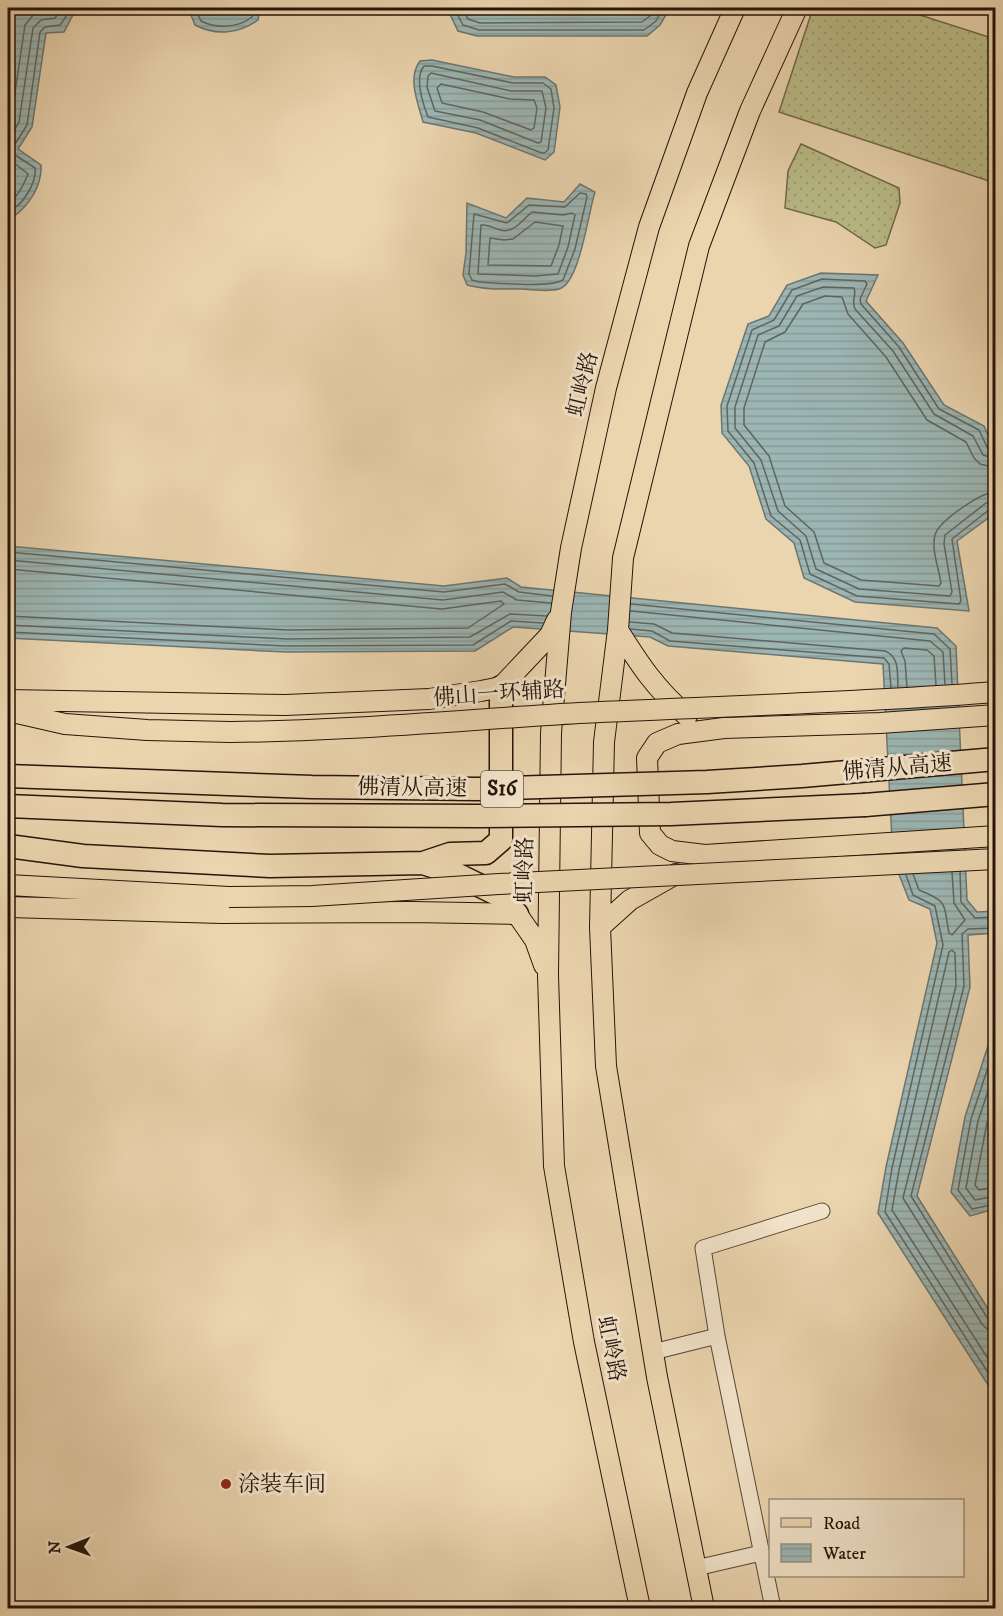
<svg xmlns="http://www.w3.org/2000/svg" width="1003" height="1616" font-family="'IM FELL DW Pica','Noto Serif SC',serif">
<style>
.grass{fill:url(#grass-dots);stroke:#706848;stroke-width:1.5}
.water{fill:url(#water-rules);stroke:#6d7570;stroke-width:1.5}
.lines{fill:none;stroke-linecap:round;stroke-linejoin:round}
.shore{stroke:#61645e;stroke-width:1.5}
.minor-casing{stroke:#574432;stroke-width:17}
.major-casing{stroke:#261309;stroke-width:22}
.highway-casing{stroke:#261309;stroke-width:25}
.minor{stroke:#f2e4cb;stroke-width:15}
.major{stroke:#ebd5af;stroke-width:20}
.highway{stroke:#ebd5af;stroke-width:22}
.major-bridge-casing{stroke:#261309;stroke-width:22;stroke-linecap:butt}
.highway-bridge-casing{stroke:#261309;stroke-width:25;stroke-linecap:butt}
.major-bridge{stroke:#ebd5af;stroke-width:20}
.highway-bridge{stroke:#ebd5af;stroke-width:22}
.poi-dot{fill:#8f2418;stroke:#f2e4cb;stroke-width:2}
.labels{text-anchor:middle;dominant-baseline:central;stroke-width:6;stroke-linejoin:round;paint-order:stroke}
.shield{fill:#f2e4cb;stroke:#635243;stroke-width:1.5}
.shield-label{font-size:21px;font-weight:bold;fill:#261309}
.street-label{font-size:22px;fill:#261309;stroke:#f2e4cb}
.poi-label{font-size:22px;fill:#261309;stroke:#f2e4cb;text-anchor:start}
</style>
<defs>
<pattern id="grass-dots" width="8" height="8" patternUnits="userSpaceOnUse" patternTransform="scale(1.5)"><rect width="8" height="8" fill="#babc88"/><path d="M2 2h.1M6 6h.1" fill="none" stroke="#a0a174" stroke-width="1.8" stroke-linecap="round"/></pattern>
<pattern id="water-rules" width="6" height="5" patternUnits="userSpaceOnUse" patternTransform="scale(1.5)"><rect width="6" height="5" fill="#9cb6b4"/><path d="M0 2.5h6" fill="none" stroke="#869c99"/></pattern>
</defs>
<rect width="100%" height="100%" fill="#ebd5af"/>
<filter id="stains"><feTurbulence type="fractalNoise" baseFrequency=".00333" numOctaves="4"/><feColorMatrix values="0 0 0 0 .2 0 0 0 0 .09 0 0 0 0 .02 0 0 0 .5 -.17"/></filter>
<radialGradient id="worn" r=".72"><stop offset=".6" stop-color="#630" stop-opacity="0"/><stop offset="1" stop-color="#630" stop-opacity=".3"/></radialGradient>
<path class="grass" d="M813 8H898L995 39V183L779 112Z
M801 144 899 188 900 203 886 245 875 248 836 222 785 208 788 171Z"/>
<path class="water" d="M8 8H86L74 13 64 32 46 33 32 127 18 149 41 165C42 185 30 205 13 217L8 216Z
M188 8H260L258 20C239 34 216 36 195 25Z
M447 8H670L660 25 647 36H477L458 31Z
M432 60 514 77H545L556 85 560 107 554 152 545 160 476 133 423 122C418 103 407 78 420 61Z
M580 184 595 192C588 213 580 283 559 289 549 292 533 290 522 289 504 289 485 290 467 285L463 275 466 253 467 203 506 218 527 198 564 202Z
M821 273 878 275 866 301 903 343 944 405 984 426 995 451V513L957 541 969 611 855 602 804 578 794 543 766 519 749 466 722 433 721 405 748 324 769 316 787 285Z
M8 546 444 586 507 578 521 587 937 628 956 646 967 900 977 912 995 911 996 933 968 935 970 987 917 1196 995 1320V1396L878 1213 886 1167 937 943 930 909 909 900 893 859 883 664 668 646 650 637 513 627 475 651 286 652 8 638Z
M995 1024V1209L970 1216 951 1192 965 1117Z"/>
<g class="lines">
<path class="shore" d="M195 8 201 21C217 29 238 28 252 17L254 8
M454 8 463 25 479 30H644L656 21 663 8
M462 8 468 19 480 23 642 22 650 16 654 8
M472 8 475 12 481 14 638 13 644 8
M424 66H432L513 83H543L551 89 554 108 548 150 544 153 539 152 478 128 428 117C423 104 414 78 424 66Z
M431 73 511 91H542L546 108 541 142 538 143 480 120 435 111 427 87 428 76Z
M441 84 510 99 534 100 537 108 534 128 531 130 483 112 442 103 437 88Z
M8 124 11 119 25 25 34 14 51 8
M8 141 19 122 33 28 41 20 55 18 62 8
M8 158 28 174C24 184 18 198 8 203
M580 193 586 194 587 197 575 249 563 280C549 288 498 283 479 282L472 280 469 274 474 214 507 223 529 205 565 207Z
M8 210C22 209 37 181 35 168L15 155 12 149 27 125 40 32 45 27 60 25 72 8
M532 212 563 215 572 213 575 215 568 247 558 274 535 276 478 274 481 225C488 224 493 228 500 230 514 234 522 220 532 212Z
M535 222 563 226 559 245 551 266 488 265 490 238 504 240 513 239Z
M996 452 988 449 979 430 939 409 899 347 861 304 860 299 867 284 865 281 822 279 792 290 774 320 752 330 727 406 728 431 754 463 771 516 800 540 810 574 857 596 959 604 961 601 952 539 990 509 996 508
M996 459 983 455 973 436 934 414 893 351 855 309C851 301 857 294 854 288L823 287 797 296 779 326 758 335 735 407V428L761 460 778 511 806 536 816 569 859 589 950 596 952 592 944 544 945 535 986 503 996 501
M996 468 980 464 974 458 966 442 927 420 886 357 848 314 842 297 825 296 803 304 785 332 765 342 744 408V425L769 456 785 506 814 532 824 563 861 580 939 586 941 583C939 569 931 549 935 535 939 521 981 492 996 492
M8 552 444 592 505 584 519 592 552 596
M8 560 443 600 503 592 517 600 551 603
M8 569 442 609 501 601 504 604 468 628 287 630 8 616
M631 604 934 634 950 649 952 684
M631 611 930 641 943 652 945 684
M630 622 654 624 672 633 885 651C900 657 897 673 898 687
M8 625 287 639 470 637 510 614 547 616
M631 629 652 631 670 641 884 658 889 664 891 688
M8 632 286 646 473 645 511 621 543 623
M907 687 905 661 901 651 904 648 927 650 934 656 936 685
M960 872 961 902 975 918 996 917
M913 874 919 890C949 902 943 903 949 933L952 935 965 920 954 903 952 872
M906 875 913 895 935 906 943 945 892 1168 885 1212 996 1385
M996 928 968 929 962 934 964 986 911 1196 988 1319 996 1323
M996 1043 971 1119 958 1190 972 1209 996 1204
M996 1067 978 1121 966 1188 975 1200 996 1196
M996 1096 987 1123 975 1185 979 1190 996 1187
M996 1330 987 1329 982 1324 903 1198 956 986 955 953 952 950 949 952 899 1170 892 1210 996 1371"/>
<g class="minor-casing">
<path id="minor" d="M653 1352 717 1336
M696 1568 761 1553
M773 1608 717 1336 703 1248 822 1211"/>
</g>
<g class="major-casing">
<path id="major" d="M618 630C640 665 655 688 687 716
M8 700 285 705 429 699 481 691 501 687 550 635 557 620
M8 711 65 724 147 730 230 732
M996 715 880 723 724 728 678 734 657 743 647 758 650 833 660 845 672 851 705 855 996 836
M8 885 229 897
M8 907 222 913 413 912 517 914 535 940 544 965
M600 927 630 900 676 874
M640 1608 584 1342 554 1166 548 975 551 733 561 612 571 548 606 388 649 227 697 93 735 8
M704 1608 657 1377 606 1066 600 927 604 742 618 630 623 558 699 246 750 111 797 8"/>
</g>
<g class="highway-casing">
<path id="highway" d="M865 805 996 794
M8 846 83 856 270 866 423 863 450 854 486 853 501 840V687
M423 863 456 874 499 895 517 914"/>
</g>
<use href="#minor" class="minor"/>
<use href="#major" class="major"/>
<use href="#highway" class="highway"/>
<g class="major-bridge-casing">
<path id="major-bridge" d="M230 732C346 731 462 720 579 713 718 706 857 703 996 692
M229 897 312 896 499 884 996 859"/>
</g>
<g class="highway-bridge-casing">
<path id="highway-bridge" d="M8 776 312 787 478 789 707 782 802 776 996 759
M8 806 222 815 480 816 671 814 865 805"/>
</g>
<use href="#major-bridge" class="major-bridge"/>
<use href="#highway-bridge" class="highway-bridge"/>
</g>
<circle class="poi-dot" cx="226" cy="1484" r="6"/>
<g class="labels">
<rect class="shield" x="481" y="771" width="42" height="36" rx="4.5"/>
<g class="shield-label">
<text x="502" y="789">S16</text>
</g>
<g class="street-label">
<text transform="translate(583 384) rotate(-76)">虹岭路</text>
<text transform="translate(499 694) rotate(-4)">佛山一环辅路</text>
<text transform="translate(897 768) rotate(-5)">佛清从高速</text>
<text transform="translate(412 788) rotate(1)">佛清从高速</text>
<text transform="translate(525 870) rotate(-89)">虹岭路</text>
<text transform="translate(611 1349) rotate(79)">虹岭路</text>
</g>
<g class="poi-label">
<text x="238" y="1484">涂装车间</text>
</g>
</g>
<rect width="1003" height="1616" fill="none" stroke="#ebd5af" stroke-width="30"/>
<rect x="9" y="9" width="985" height="1598" fill="none" stroke="#261309" stroke-width="3"/>
<rect x="15" y="15" width="973" height="1586" fill="none" stroke="#261309" stroke-width="1.5"/>
<rect x="769" y="1499" width="195" height="78" fill="#f2e4cb" stroke="#a0907d" stroke-width="1.5"/>
<rect x="781" y="1518" width="30" height="9" fill="#ebd5af" stroke="#a0907d" stroke-width="1.5"/>
<text x="823" y="1529" font-size="18" fill="#261309">Road</text>
<rect x="781" y="1544" width="30" height="18" fill="url(#water-rules)" stroke="#a0907d" stroke-width="1.5"/>
<text x="823" y="1559" font-size="18" fill="#261309">Water</text>
<g transform="translate(69 1547) rotate(269)" stroke="#f2e4cb" stroke-width="4.5" paint-order="stroke">
<path d="M0-4.5L10 22L0 15L-10 22Z" fill="#261309"/>
<text y="-9" font-size="16" font-weight="bold" text-anchor="middle" fill="#261309">N</text>
</g>
<rect width="100%" height="100%" filter="url(#stains)"/>
<rect width="100%" height="100%" fill="url(#worn)"/>
</svg>
